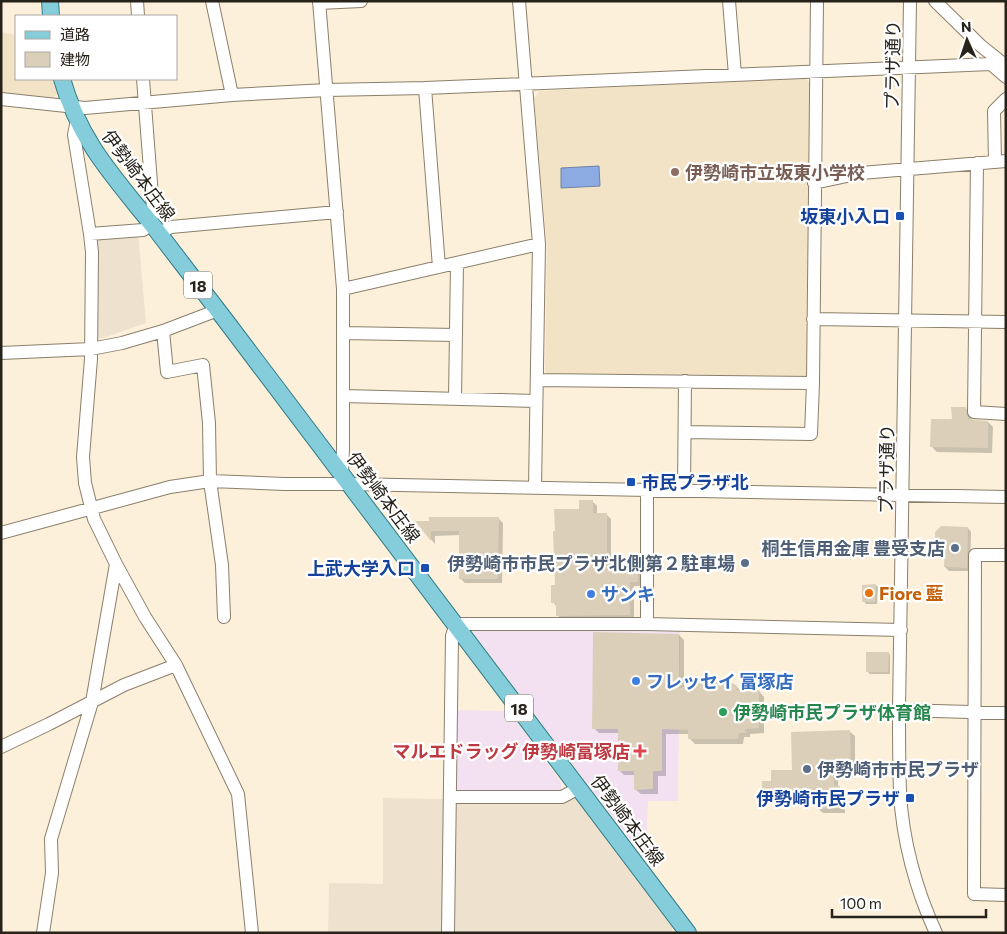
<svg xmlns="http://www.w3.org/2000/svg" width="1007" height="934" font-family="Commissioner,'Noto Sans JP',sans-serif">
<style>
.commercial{fill:#f3e1f2}
.industrial{fill:#eee2ce}
.built{fill:#f3e3c6}
.water{fill:#8cabe3;stroke:#6e82a7}
.shadow{fill:#0003}
.building{fill:#dbcfb9}
.lines{fill:none;stroke-linecap:round;stroke-linejoin:round}
.minor-casing{stroke:#8b7f6b;stroke-width:14}
.major-casing{stroke:#2f7c87;stroke-width:18}
.minor{stroke:#fff;stroke-width:12}
.major{stroke:#85cdda;stroke-width:16}
.education-dot{fill:#8d6e63;stroke:#fff;stroke-width:2}
.transit-dot{fill:#1a4fb4;stroke:#fff;stroke-width:2}
.service-dot{fill:#5c6f8a;stroke:#fff;stroke-width:2}
.food-dot{fill:#e8710a;stroke:#fff;stroke-width:2}
.shop-dot{fill:#3f7fe0;stroke:#fff;stroke-width:2}
.leisure-dot{fill:#2e9e5b;stroke:#fff;stroke-width:2}
.health-dot{fill:#e0444e;stroke:#fff;stroke-width:2}
.labels{text-anchor:middle;dominant-baseline:central;stroke-width:4.5;stroke-linejoin:round;paint-order:stroke}
.shield{fill:#fff;stroke:#68645f;stroke-width:1}
.shield-label{font-size:16px;font-weight:bold;fill:#27221a}
.street-label{font-size:18px;fill:#27221a;stroke:#fff}
.education-label{font-size:18px;font-weight:bold;fill:#785e54;stroke:#fff;text-anchor:start}
.transit-label{font-size:18px;font-weight:bold;fill:#164399;stroke:#fff;text-anchor:end}
.service-label{font-size:18px;font-weight:bold;fill:#4e5e75;stroke:#fff;text-anchor:end}
.food-label{font-size:18px;font-weight:bold;fill:#c56008;stroke:#fff;text-anchor:start}
.shop-label{font-size:18px;font-weight:bold;fill:#366cbe;stroke:#fff;text-anchor:start}
.leisure-label{font-size:18px;font-weight:bold;fill:#27864d;stroke:#fff;text-anchor:start}
.health-label{font-size:18px;font-weight:bold;fill:#be3a42;stroke:#fff;text-anchor:end}
</style>
<rect width="100%" height="100%" fill="#fdf0da"/>
<path class="commercial" d="M473 630 680 631 678 801H648L646 861 473 633Z
M454 710 509 711 561 782V794L452 795Z"/>
<path class="industrial" d="M138 233 146 323 106 337 96 339 97 238Z
M383 798 447 799 446 933H328L329 883 383 884Z
M452 799H576L672 925V933H450Z"/>
<path class="built" d="M1 32 16 35V79H53L58 94 52 98 1 93Z
M805 78 810 83V375L805 380 549 375 545 371 547 246 534 98 540 91Z"/>
<path class="water" d="M599 166 600 186 561 188V168Z"/>
<path class="shadow" d="M965 408 971 413 972 420 988 422 993 427 992 453 937 452 932 447Z
M593 502 597 506V514H606L611 519V571H637L641 575 642 586H634V619H562L557 615V607L553 602 580 510Z
M498 518 503 523 502 583H465L460 578V535L435 536V544L417 523Z
M968 528 971 532 970 571H949L945 567 946 547H940L936 543Z
M876 585 878 587 877 604H866L864 601Z
M679 635 684 640V688L736 686 741 691H759L764 697V733L750 734V737H744L743 744H695L690 739 689 734H666V776H658V794H641L635 789V775H624L619 770V733H599L594 728Z
M888 653 890 655V674H870L867 671Z
M849 731 855 736V769L838 770V787L845 792V813H823L817 808V798L769 800 763 795 773 782 794 771Z"/>
<path class="building" d="M951 407H966L968 419 988 421V448L930 447 931 419H952Z
M579 500H593V513H607V570L638 569V582H630V615L556 616V603H551V585H555L553 531H555L554 509H579Z
M429 517H499L498 579H459V531H431V541L415 521H429Z
M941 526 968 527 967 568 944 567 945 544H935V532Z
M876 584 875 602H862V585Z
M593 632 679 634V689L702 678H721L736 685 737 690H759V728L745 729 746 733H739L738 739H688V730L662 729V771H653V789L634 790V771H618V729H592Z
M866 652H889L888 672H866Z
M850 730 851 765H833L834 786H840L841 808 816 809V794L762 795V781H771V770H792L791 732Z"/>
<g class="lines">
<g class="minor-casing">
<path id="minor" d="M137 1 138 16
M212 1 232 95
M319 1 343 289V448L342 474
M519 1 539 244 535 488
M729 1 735 75
M910 1 899 710C899 737 899 764 900 791 902 839 916 890 936 933
M935 1 981 46 1005 65
M319 3 361 1
M425 88 439 267
M1 99 85 108 232 95 327 90 425 88 991 64 1006 77
M77 120 74 135 90 234 92 252 91 359 83 457 85 483 94 519 116 564 145 617 176 665 238 794 252 933
M995 162 994 111 1006 99
M977 163 974 412 1006 414
M814 183 861 173 1006 161
M159 233 171 227 337 212
M90 234 143 230C151 226 152 217 153 209L143 79
M343 289 539 244
M813 319 1006 322
M163 331 167 372 203 365 209 423 210 481 222 565 224 617
M343 333 456 335
M1 353 91 349 122 343 163 331 218 310
M537 380 813 383 817 1
M343 396 536 401
M455 399 457 263
M685 432 811 434 813 383
M684 490 685 381
M1 533 170 487 210 481 284 484H348L1006 497
M1006 555H975L974 894 1006 895
M647 624V490
M899 710 1006 713
M1 747 49 724 124 685 176 665
M450 797H562L579 788
M43 933 52 873 51 839 92 702 116 564
M448 933 452 636 456 624H647L901 630"/>
</g>
<g class="major-casing">
<path id="major" d="M50 1 51 16
M62 79C80 142 114 177 154 227 178 258 202 290 226 321L688 933"/>
</g>
<use href="#minor" class="minor"/>
<use href="#major" class="major"/>
</g>
<circle class="education-dot" cx="675" cy="172" r="5"/>
<g class="transit-dot">
<rect x="895" y="211" width="10" height="10" rx="2.5"/>
<rect x="626" y="477" width="10" height="10" rx="2.5"/>
<rect x="420" y="563" width="10" height="10" rx="2.5"/>
<rect x="905" y="793" width="10" height="10" rx="2.5"/>
</g>
<g class="service-dot">
<circle cx="955" cy="548" r="5"/>
<circle cx="745" cy="563" r="5"/>
<circle cx="807" cy="769" r="5"/>
</g>
<circle class="food-dot" cx="869" cy="593" r="5"/>
<g class="shop-dot">
<circle cx="591" cy="594" r="5"/>
<circle cx="636" cy="681" r="5"/>
</g>
<circle class="leisure-dot" cx="723" cy="712" r="5"/>
<path class="health-dot" d="M637.5 743.5h5v5h5v5h-5v5h-5v-5h-5v-5h5z"/>
<g class="labels">
<g class="shield">
<rect x="184" y="271.5" width="28" height="27" rx="4"/>
<rect x="505" y="694.5" width="28" height="27" rx="4"/>
</g>
<g class="shield-label">
<text x="198" y="285">18</text>
<text x="519" y="708">18</text>
</g>
<g class="street-label">
<text transform="translate(892 65) rotate(-89)">プラザ通り</text>
<text transform="translate(139 175) rotate(53)">伊勢崎本庄線</text>
<text transform="translate(886 469) rotate(-89)">プラザ通り</text>
<text transform="translate(384 497) rotate(53)">伊勢崎本庄線</text>
<text transform="translate(628 820) rotate(53)">伊勢崎本庄線</text>
</g>
<g class="education-label">
<text x="685" y="172">伊勢崎市立坂東小学校</text>
</g>
<g class="transit-label">
<text x="890" y="216">坂東小入口</text>
<text x="641" y="482" text-anchor="start">市民プラザ北</text>
<text x="415" y="568">上武大学入口</text>
<text x="900" y="798">伊勢崎市民プラザ</text>
</g>
<g class="service-label">
<text x="945" y="548">桐生信用金庫 豊受支店</text>
<text x="735" y="563">伊勢崎市市民プラザ北側第２駐車場</text>
<text x="817" y="769" text-anchor="start">伊勢崎市市民プラザ</text>
</g>
<g class="food-label">
<text x="879" y="593">Fiore 藍</text>
</g>
<g class="shop-label">
<text x="601" y="594">サンキ</text>
<text x="646" y="681">フレッセイ 富塚店</text>
</g>
<g class="leisure-label">
<text x="733" y="712">伊勢崎市民プラザ体育館</text>
</g>
<g class="health-label">
<text x="630" y="751">マルエドラッグ 伊勢崎富塚店</text>
</g>
</g>
<rect width="1007" height="934" fill="none" stroke="#27221a" stroke-width="5"/>
<rect x="15" y="15" width="162" height="65" fill="#ffffff" stroke="#a9a7a3"/>
<rect x="25" y="31" width="25" height="8" fill="#85cdda" stroke="#a9a7a3"/>
<text x="60" y="40" font-size="15" fill="#27221a">道路</text>
<rect x="25" y="52" width="25" height="15" fill="#dbcfb9" stroke="#a9a7a3"/>
<text x="60" y="65" font-size="15" fill="#27221a">建物</text>
<g transform="translate(967 40) rotate(357)" stroke="#ffffff" stroke-width="4" paint-order="stroke">
<path d="M0-4L9 19L0 12L-9 19Z" fill="#27221a"/>
<text y="-8" font-size="14" font-weight="bold" text-anchor="middle" fill="#27221a">N</text>
</g>
<path d="M832 909v8h154v-8" fill="none" stroke="#27221a" stroke-width="2.5"/>
<text x="840" y="909" font-size="15" fill="#27221a" stroke="#ffffff" stroke-width="4" paint-order="stroke">100 m</text>
</svg>
